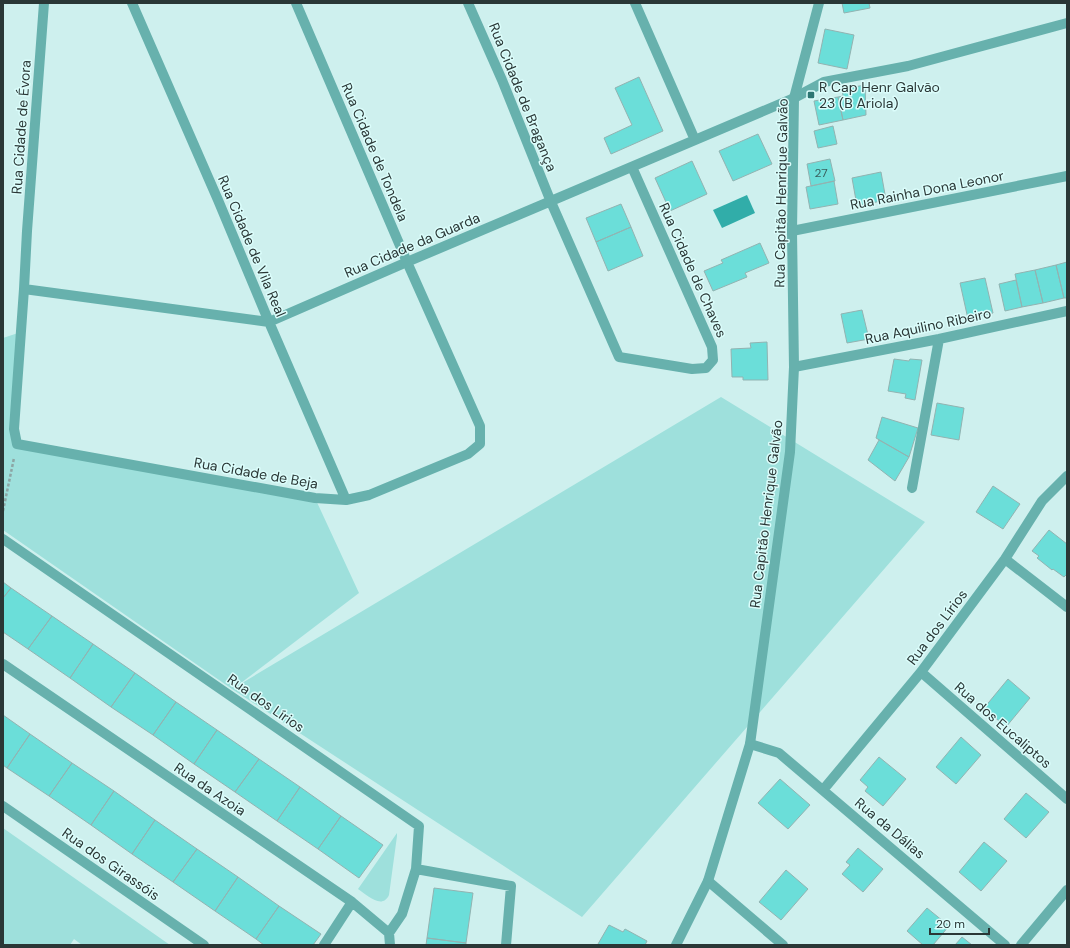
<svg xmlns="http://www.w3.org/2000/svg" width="1070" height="948" font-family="'DM Sans',sans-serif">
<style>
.green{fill:#9ee0dc}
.water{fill:#31ada9}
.building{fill:#6bded9;stroke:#92b3b1}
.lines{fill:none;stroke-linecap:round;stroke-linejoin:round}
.path{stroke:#8ca5a4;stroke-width:2.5;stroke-dasharray:3 2;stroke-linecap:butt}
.pedestrian{stroke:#67b1ad;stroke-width:10}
.minor{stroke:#67b1ad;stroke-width:10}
.tertiary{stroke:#67b1ad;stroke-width:10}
.poi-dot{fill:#2c7673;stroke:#dbfdfb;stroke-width:1.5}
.labels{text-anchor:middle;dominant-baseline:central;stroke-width:3;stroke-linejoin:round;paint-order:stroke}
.number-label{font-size:12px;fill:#3a615f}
.poi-label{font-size:14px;fill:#2a3736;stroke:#dbfdfb;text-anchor:start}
.street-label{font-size:14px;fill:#2a3736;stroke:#dbfdfb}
</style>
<rect width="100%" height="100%" fill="#cef0ee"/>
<path class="green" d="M21 332 17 444 315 498 359 593 237 686 721 397 925 522 582 917 232 689 3 530V338Z
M3 828 170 945H82L74 939 70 945H3Z
M397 833V836L389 895C382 910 367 895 358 889Z"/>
<path class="water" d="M747 195 755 213 722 228 713 210Z"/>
<path class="building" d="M842 3H869L870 8 844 13Z
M825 29 854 35 847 69 818 63Z
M639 77 663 131 611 154 604 138 632 125 615 88Z
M865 85 866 115 843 120 838 97 843 96 842 89Z
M838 97 843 120 819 125 814 101Z
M833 126 837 144 818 148 814 131Z
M758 134 772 164 733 181 719 151Z
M830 159 835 181 811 186 807 164Z
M692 161 707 194 670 211 655 178Z
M881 172 886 200 857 206 852 178Z
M834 181 838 204 810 209 806 187Z
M621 204 631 227 596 242 586 218Z
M631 227 643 256 608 271 596 242Z
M760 243 769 263 745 273 747 277 713 291 704 271 723 263 721 260Z
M1067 262V298H1064L1056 265Z
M1056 265 1064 298 1043 303 1035 270Z
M1035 270 1043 303 1022 307 1015 274Z
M985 278 993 313 968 319 960 283Z
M1016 280 1022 307 1005 311 999 284Z
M862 310 869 339 847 343 841 314Z
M767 342 768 380H743V377H732L731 349 751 348 750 343Z
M894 359 909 361 910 359 922 360 915 400 905 398 906 394 888 391Z
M937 403 964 408 959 440 931 435Z
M882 417 918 428 909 457 876 438Z
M879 440 909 457 895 481 868 460Z
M993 486 1020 504 1003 529 976 512Z
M1049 530 1067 544V574L1064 577 1053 569 1052 570 1037 558 1039 556 1032 551Z
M3 582 11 588 3 598Z
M11 588 52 616 28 649 3 632V598Z
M52 616 93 644 70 678 28 649Z
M93 644 135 673 111 707 70 678Z
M135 673 176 702 153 735 111 707Z
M1008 679 1030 698 1006 727 984 708Z
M176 702 217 730 194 764 153 735Z
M3 715 30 734 7 768 3 765Z
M217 730 259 759 235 792 194 764Z
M30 734 72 763 49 796 7 768Z
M961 737 981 755 956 784 936 767Z
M879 757 906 779 883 806 865 791 868 787 860 780Z
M259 759 300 787 277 821 235 792Z
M72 763 114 791 91 825 49 796Z
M780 779 810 805 788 829 758 803Z
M300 787 341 816 318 849 277 821Z
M114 791 155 820 132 854 91 825Z
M1026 793 1049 812 1026 838 1004 819Z
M341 816 383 845 359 878 318 849Z
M155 820 197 849 173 882 132 854Z
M984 842 1007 861 981 891 959 872Z
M858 848 883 869 863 892 842 874 850 865 846 862Z
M197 849 238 877 215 911 173 882Z
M786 870 808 889 781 920 759 902Z
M238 877 279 906 256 939 215 911Z
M434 888 473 893 466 943 427 938Z
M279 906 321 934 313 945H264L256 939Z
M927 908 949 926 933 945H923L907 931Z
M609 925 623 932 625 929 647 941 645 945H599L598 944Z
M962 937 972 945H955Z
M427 938 466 943V945H426Z"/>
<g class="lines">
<path class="path" d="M3 511 14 458"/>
<path class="pedestrian" d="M1021 945 1067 890"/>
<path class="minor" d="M44 3 27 231 24 289 14 429 17 444 315 498 346 500 369 495 468 454 480 444V426L407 262 296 3
M132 3 218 200 269 322 346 500
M468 3 502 80 551 202 619 357 692 369 706 368 713 360 712 347 632 167
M635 3 695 140
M792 231 1067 176
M24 289 269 322 407 262 794 98 824 82 908 66 1067 23
M794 367 939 339 1067 311
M912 488 939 339
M3 539 419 826 416 869 402 914 389 933
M1005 559 1067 607
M3 664 352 902 389 933 390 945
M921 672 1067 799
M750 744 779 753 1005 945
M823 790 921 672 1005 559 1042 501 1067 476
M3 806 204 945
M416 869 511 886 506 945
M708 881 783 945
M324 945 352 902"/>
<path class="tertiary" d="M676 945 708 881 750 744 790 452 794 367 792 231 794 98 819 3"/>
</g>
<rect class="poi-dot" x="807" y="91" width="8" height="8" rx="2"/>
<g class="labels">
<g class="number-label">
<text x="821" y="173">27</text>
</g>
<g class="poi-label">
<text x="819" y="87">R Cap Henr Galvão<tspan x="819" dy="16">23 (B Ariola)</tspan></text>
</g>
<g class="street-label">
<text transform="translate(523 97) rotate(68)">Rua Cidade de Bragança</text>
<text transform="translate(21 127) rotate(-86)">Rua Cidade de Évora</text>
<text transform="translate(375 152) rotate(67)">Rua Cidade de Tondela</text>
<text transform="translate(927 190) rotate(-11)">Rua Rainha Dona Leonor</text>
<text transform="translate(781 193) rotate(-89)">Rua Capitão Henrique Galvão</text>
<text transform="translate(412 245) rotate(-23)">Rua Cidade da Guarda</text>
<text transform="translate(252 246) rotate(67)">Rua Cidade de Vila Real</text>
<text transform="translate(693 270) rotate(66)">Rua Cidade de Chaves</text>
<text transform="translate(928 326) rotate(-12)">Rua Aquilino Ribeiro</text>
<text transform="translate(256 473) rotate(10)">Rua Cidade de Beja</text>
<text transform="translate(766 514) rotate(-83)">Rua Capitão Henrique Galvão</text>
<text transform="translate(937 627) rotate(-53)">Rua dos Lírios</text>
<text transform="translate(266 703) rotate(35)">Rua dos Lírios</text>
<text transform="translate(1003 725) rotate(41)">Rua dos Eucaliptos</text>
<text transform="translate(210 789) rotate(34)">Rua da Azoia</text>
<text transform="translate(890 828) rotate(40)">Rua da Dálias</text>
<text transform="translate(111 864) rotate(35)">Rua dos Girassóis</text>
</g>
</g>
<rect width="1070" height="948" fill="none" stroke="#2a3736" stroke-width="8"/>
<path d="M930 928v6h59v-6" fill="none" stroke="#2a3736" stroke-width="2"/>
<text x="936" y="928" font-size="12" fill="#2a3736" stroke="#dbfdfb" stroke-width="3" paint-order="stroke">20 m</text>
</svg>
